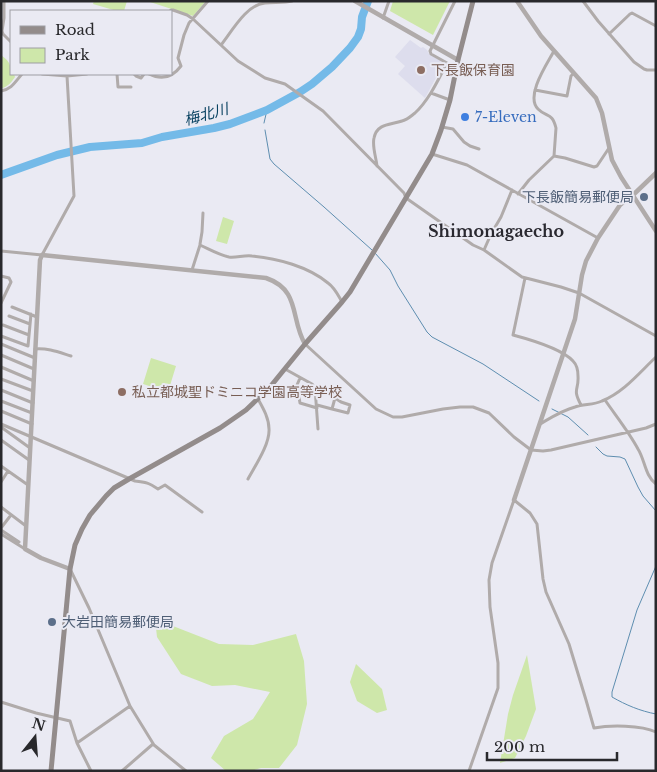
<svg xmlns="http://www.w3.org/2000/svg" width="657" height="772" font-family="'Libre Baskerville','Noto Sans JP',serif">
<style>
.built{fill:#dddded}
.green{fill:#cee7aa}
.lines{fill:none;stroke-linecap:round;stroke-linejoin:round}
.stream{stroke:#5e8eb0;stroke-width:1}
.river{stroke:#74bae8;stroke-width:8}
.minor{stroke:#b0abaa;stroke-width:3}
.tertiary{stroke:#b0abaa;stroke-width:4.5}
.secondary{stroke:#938c8b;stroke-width:5}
.education-dot{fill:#8d6e63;stroke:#eaeaf3;stroke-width:2}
.shop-dot{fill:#3f7fe0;stroke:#eaeaf3;stroke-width:2}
.service-dot{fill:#5c6f8a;stroke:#eaeaf3;stroke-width:2}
.labels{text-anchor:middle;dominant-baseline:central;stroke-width:4;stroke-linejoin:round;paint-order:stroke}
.education-label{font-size:14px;fill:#785e54;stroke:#eaeaf3;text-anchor:start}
.shop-label{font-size:14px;fill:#366cbe;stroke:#eaeaf3;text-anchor:start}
.service-label{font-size:14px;fill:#4e5e75;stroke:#eaeaf3;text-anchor:end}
.water-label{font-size:15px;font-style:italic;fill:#084160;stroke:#eaeaf3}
.quarter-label{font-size:16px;font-weight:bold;fill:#2a2930;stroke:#eaeaf3}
</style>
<rect width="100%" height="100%" fill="#eaeaf3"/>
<path class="built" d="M410 40 421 48 423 47 427 50 429 54 444 63 425 98 398 74 405 66 395 57Z"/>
<path class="green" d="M94 1H127L124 11H117L93 4Z
M147 1H206L193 16Z
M393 1H450L433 35 390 11Z
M1 55C9 61 11 64 11 74H14L15 77C11 83 8 86 1 89Z
M223 217 234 221 227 244 216 241Z
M151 358 176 366 168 392 143 384Z
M155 619 219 644 253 645 296 634 304 661 307 704 297 745 279 768H261L251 771H226L211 758 224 736 253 719 270 692 235 685 212 686 181 674 157 637Z
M527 655 536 709 526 736 515 758 500 763 508 714 513 695Z
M356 664 382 689 387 710 377 713 357 701 350 682Z"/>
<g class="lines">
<path class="stream" d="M264 123 267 110
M265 130 270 159 274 164 324 207 372 250
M375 253 390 270 398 286 427 332 432 337 483 364 539 401
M552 409 568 417 588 435
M596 447 603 454 607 456 620 457 625 459 638 487 643 496 656 511
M656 566 637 610 612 692V697C626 705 640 711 656 714"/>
<path class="river" d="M1 175 57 155 90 147 142 143 162 137 214 128 230 124 267 110 300 92 312 84 332 67 350 48 358 37 361 29 362 17 368 1"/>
<path class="minor" d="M4 1V18L2 31 3 34 11 42
M583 1 598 21 634 62 644 69 647 70H656
M170 11 171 10H173L187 15 193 19 238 61 265 78 285 84 323 111 404 193 406 198 473 245 484 250 522 277 561 287 579 293 656 336
M383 18 389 1
M609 34 630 14 632 13 656 26
M221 45C232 31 247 4 265 3 274 2 284 3 292 1
M554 51C547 64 525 96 538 109 547 118 552 112 556 128L554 156
M42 74 67 76 87 74
M117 74 118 87H131
M134 74 136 76 141 78 144 74
M149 74C161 80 172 78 181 66L178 58 184 35 189 23 208 1
M535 90 567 96 571 76 574 73
M1 91C12 89 15 82 22 74
M431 93 450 100
M442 127 453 129 464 142 470 146 479 149
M432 154 467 165 598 238
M377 166C376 157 372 146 374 138 377 123 391 125 402 121 407 120 411 116 415 113 429 100 438 80 447 63L431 54 430 51 455 1
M518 194 529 180 554 156 565 158 594 167 597 166 609 148
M200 244 202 232 203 213
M484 250 491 234 501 217 512 190
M1 251 42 255 74 196 67 76
M192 270 200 245C209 249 219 255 229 257 236 258 244 255 252 256 277 258 309 267 328 283 335 288 338 295 342 302
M1 276 9 278 11 282 1 303
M525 278 513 335C528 339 562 349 573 361 577 365 578 371 578 376 579 391 572 388 581 405
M12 307 37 317
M9 316 30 324
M3 325 29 335
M1 336 28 346 31 314
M1 344 35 358
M305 344 376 409 393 417H402L443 409 460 407H473L489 413 514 437 531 450 543 451 551 450 646 428 656 424
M35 349C48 348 58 352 71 356
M1 355 34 369
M1 367 34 381
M285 369 312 384 315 388 329 390 335 398 332 409 348 413 350 405 341 402 335 398
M300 378 297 385 300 403 317 408
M1 379 33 391
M315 388 318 429
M1 390 33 403
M605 400C616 416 629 432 638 449 645 460 645 476 656 484
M1 401 32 413
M317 405 332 409
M1 411 32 424
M1 424 135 481C146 482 149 483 158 489L165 485 202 512
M540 424C552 417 563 410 575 407 584 404 594 405 602 401 624 392 639 373 656 357
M1 427 30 448
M1 440 29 460
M1 466 28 485
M248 479C255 466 270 444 269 429 269 418 263 408 258 399
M1 482 8 471
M1 507 26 526
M1 528 11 515
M1 530 19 542
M1 534 25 549
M71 571 89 608 130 706 154 745 186 771
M1 702 36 713 70 721 77 743 91 771
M77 743 130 706
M122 771 153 744
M469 771 498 688V663L490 607 489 580 492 563 514 500 530 513 537 524 543 579 546 592 569 644 586 700 594 728C610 725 641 725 656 732"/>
<path class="tertiary" d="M355 1 458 60
M517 1 541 36 596 98 602 113 612 160 621 177 656 231
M514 500 575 319 582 275 586 261 598 238 620 205 627 199 633 195 656 173
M70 569 41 558 25 549 40 260 42 255 266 278C301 290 290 319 305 344"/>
<path class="secondary" d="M51 771 70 569 75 545 82 529 90 515 106 496 114 488 129 479 220 428 246 410 270 387 305 344 342 302 350 292 432 154 441 130 450 100 458 60 473 1"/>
</g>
<g class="education-dot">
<circle cx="421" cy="70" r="5"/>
<circle cx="122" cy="392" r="5"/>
</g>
<circle class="shop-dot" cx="465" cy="117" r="5"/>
<g class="service-dot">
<circle cx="644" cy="197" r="5"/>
<circle cx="52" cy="622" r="5"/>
</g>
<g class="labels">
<g class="education-label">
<text x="431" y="70">下長飯保育園</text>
<text x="132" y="392">私立都城聖ドミニコ学園高等学校</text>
</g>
<g class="shop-label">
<text x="475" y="117">7-Eleven</text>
</g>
<g class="service-label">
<text x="634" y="197">下長飯簡易郵便局</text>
<text x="62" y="622" text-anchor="start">大岩田簡易郵便局</text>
</g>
<g class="water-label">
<text transform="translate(206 114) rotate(-15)">梅北川</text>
</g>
<g class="quarter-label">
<text x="496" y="231">Shimonagaecho</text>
</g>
</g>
<rect width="657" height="772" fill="none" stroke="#29292c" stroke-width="5"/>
<rect x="10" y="10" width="162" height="65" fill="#eaeaf3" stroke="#9d9da3"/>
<rect x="20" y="26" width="25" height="8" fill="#938c8b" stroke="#9d9da3"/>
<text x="55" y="35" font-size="15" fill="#29292c">Road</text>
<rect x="20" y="48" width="25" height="15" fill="#cee7aa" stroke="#9d9da3"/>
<text x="55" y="60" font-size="15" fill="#29292c">Park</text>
<g transform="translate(35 737) rotate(17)" stroke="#eaeaf3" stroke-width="4" paint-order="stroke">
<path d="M0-4L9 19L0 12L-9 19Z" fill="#29292c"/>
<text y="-8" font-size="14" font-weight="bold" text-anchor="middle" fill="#29292c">N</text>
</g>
<path d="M487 752v8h130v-8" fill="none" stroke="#29292c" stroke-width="2.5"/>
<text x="494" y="752" font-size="15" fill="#29292c" stroke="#eaeaf3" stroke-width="4" paint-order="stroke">200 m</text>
</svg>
